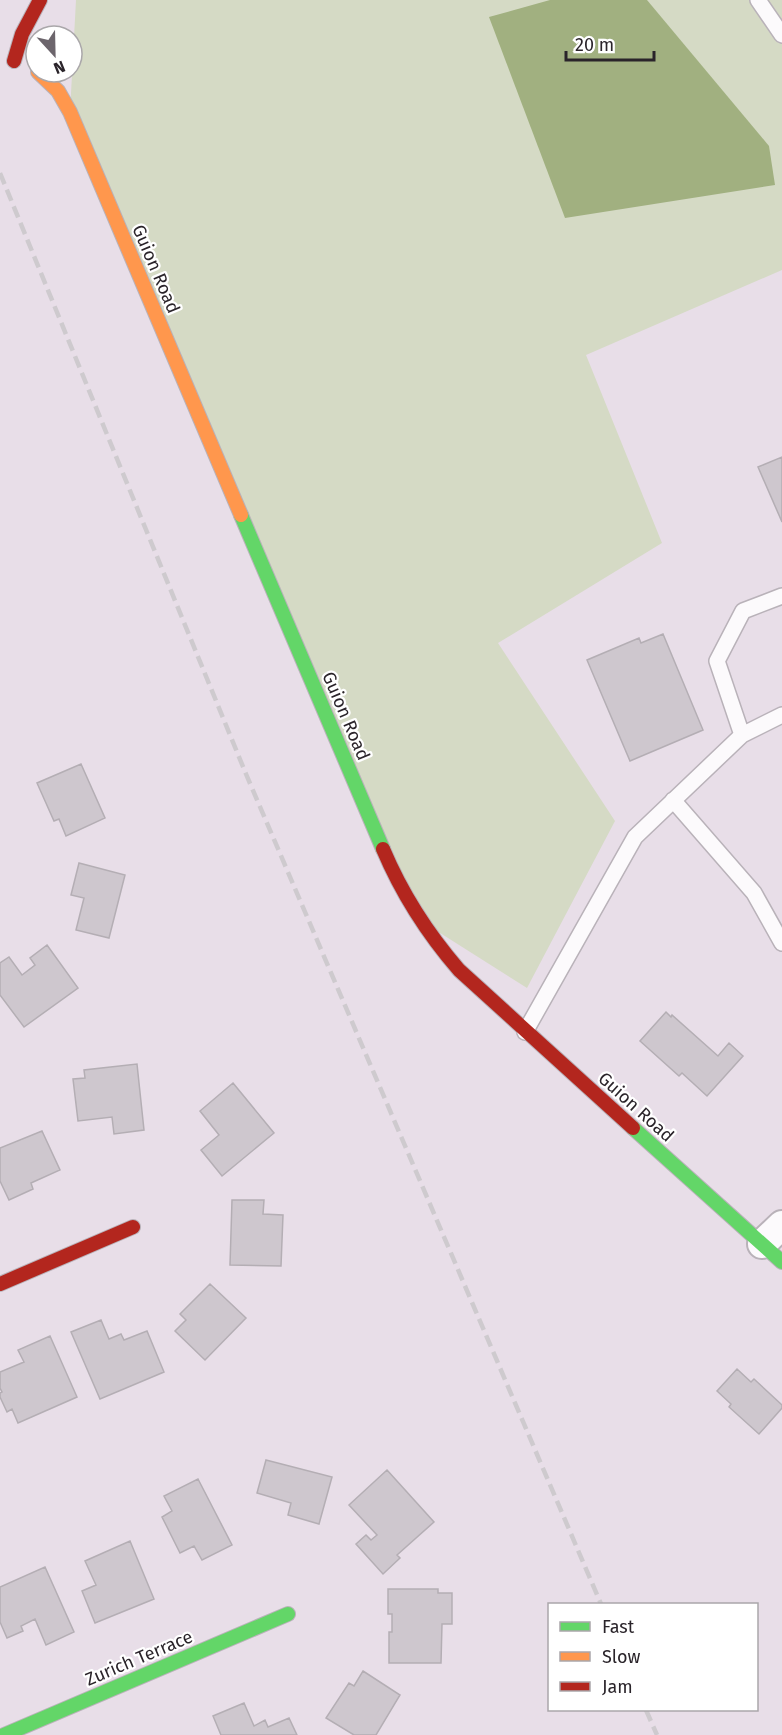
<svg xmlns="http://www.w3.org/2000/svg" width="782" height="1735" font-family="'Fira Sans',sans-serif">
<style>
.green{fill:#d5dac5}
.water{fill:#a1b080}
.building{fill:#cec7ce;stroke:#b4aeb4;stroke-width:1.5}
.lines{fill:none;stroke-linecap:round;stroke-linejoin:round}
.lane-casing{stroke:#b9b2b9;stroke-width:18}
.street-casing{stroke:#b9b2b9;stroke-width:32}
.fast-casing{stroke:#b9b2b9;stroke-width:16}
.slow-casing{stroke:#b9b2b9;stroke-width:16}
.jam-casing{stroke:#b9b2b9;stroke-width:16}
.lane{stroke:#fcfafc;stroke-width:15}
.street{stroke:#fcfafc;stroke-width:28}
.fast{stroke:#63d668;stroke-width:14}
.slow{stroke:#ff974d;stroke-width:14}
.jam{stroke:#b3261e;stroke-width:14}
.rail{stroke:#cecace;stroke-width:4.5;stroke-dasharray:12 6;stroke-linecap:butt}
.labels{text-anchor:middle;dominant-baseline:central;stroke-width:4.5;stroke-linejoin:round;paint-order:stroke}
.street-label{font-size:18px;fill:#2a242a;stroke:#fff}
</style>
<rect width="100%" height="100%" fill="#e8dee8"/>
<path class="green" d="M76 0H782V270L586 355 662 543 498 643 615 821 527 988 418 919 70 112Z"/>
<path class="water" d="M550 0H647L769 146 775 185 565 218 489 17Z"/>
<path class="building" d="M782 457V522L758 467Z
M663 634 703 730 630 761 587 660 639 638 641 643Z
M81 764 105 818 66 836 59 819 54 821 37 783Z
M79 863 125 875 109 938 76 930 84 898 71 895Z
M47 945 78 988 24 1027 0 995V963L9 957 22 975 35 965 30 958Z
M666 1012 671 1017 672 1015 718 1056 729 1043 743 1056 707 1096 682 1073 679 1076 640 1041Z
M137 1064 144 1130 114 1134 112 1117 78 1121 73 1079 85 1078 84 1070Z
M233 1083 274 1133 222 1176 201 1150 219 1135 200 1111Z
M42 1131 60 1170 31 1183 33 1189 9 1200 0 1181V1148Z
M232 1200H264L263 1214 283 1215 281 1266 230 1265Z
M210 1284 246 1318 205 1360 175 1331 186 1320 180 1314Z
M101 1320 109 1339 121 1334 124 1340 147 1331 164 1372 100 1399 71 1332Z
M50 1336 77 1397 18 1423 12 1409 7 1412 0 1397V1393L2 1392 0 1388V1372L24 1362 18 1350Z
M737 1369 751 1382 754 1379 782 1405V1408L759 1434 729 1407 731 1404 717 1391Z
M266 1460 332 1477 319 1524 288 1515 291 1503 257 1493Z
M387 1470 434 1522 397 1555 400 1558 383 1574 356 1544 366 1535 371 1540 377 1535 349 1505Z
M198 1479 232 1545 202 1560 194 1546 180 1553 162 1517 172 1511 164 1496Z
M130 1541 154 1599 95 1623 82 1591 96 1585 85 1561Z
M45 1567 74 1632 46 1645 35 1619 21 1626 23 1631 7 1638 0 1622V1587Z
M388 1589H438V1593H452V1624H442L441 1663H389V1632H392V1614H388Z
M363 1671 400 1695 376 1735H354L326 1718 349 1683 354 1686Z
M244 1703 254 1726 265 1720 268 1727 289 1718 297 1735H221L213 1716Z"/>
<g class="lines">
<g class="lane-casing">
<path id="lane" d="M758 0 782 35
M742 735 717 661 743 611 782 596
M673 800 754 893 782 943
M525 1032 635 837 742 735 782 715"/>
</g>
<g class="street-casing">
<path id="street" d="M762 1244 782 1225"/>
</g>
<g class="fast-casing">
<path id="fast" d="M241 515 383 849
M633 1128 782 1262
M4 1735 288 1614"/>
</g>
<g class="slow-casing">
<path id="slow" d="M38 72 58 91 70 112 241 515"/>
</g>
<g class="jam-casing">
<path id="jam" d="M14 61 22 34 40 0
M383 849C402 894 427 933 459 970L633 1128
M0 1284 133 1227"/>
</g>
<use href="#lane" class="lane"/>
<use href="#street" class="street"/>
<use href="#fast" class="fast"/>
<use href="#slow" class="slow"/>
<use href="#jam" class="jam"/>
<path class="rail" d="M0 173 246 774 601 1604
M646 1710 657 1735"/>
</g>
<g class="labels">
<g class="street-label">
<text transform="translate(156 269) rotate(67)">Guion Road</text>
<text transform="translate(346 716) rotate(67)">Guion Road</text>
<text transform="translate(636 1107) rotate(42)">Guion Road</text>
<text transform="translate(139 1658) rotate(-23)">Zurich Terrace</text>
</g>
</g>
<rect x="548" y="1603" width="210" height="108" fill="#ffffff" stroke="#aaa7aa" stroke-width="1.5"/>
<rect x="560" y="1622" width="30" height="9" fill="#63d668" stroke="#aaa7aa" stroke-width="1.5"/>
<text x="602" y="1633" font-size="18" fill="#2a242a">Fast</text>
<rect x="560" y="1652" width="30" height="9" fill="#ff974d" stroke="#aaa7aa" stroke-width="1.5"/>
<text x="602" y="1663" font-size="18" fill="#2a242a">Slow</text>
<rect x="560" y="1682" width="30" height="9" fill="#b3261e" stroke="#aaa7aa" stroke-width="1.5"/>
<text x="602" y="1693" font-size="18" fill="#2a242a">Jam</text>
<g transform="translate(54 54) rotate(158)"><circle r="28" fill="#ffffff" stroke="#aaa7aa" stroke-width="1.5"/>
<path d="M0-4.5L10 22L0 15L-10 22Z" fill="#6c656c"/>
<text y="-9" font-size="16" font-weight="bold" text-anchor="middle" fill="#2a242a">N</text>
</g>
<path d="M566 51v9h88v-9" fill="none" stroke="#2a242a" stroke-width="3"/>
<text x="575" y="51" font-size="18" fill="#2a242a" stroke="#ffffff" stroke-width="4.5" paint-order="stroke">20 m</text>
</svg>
